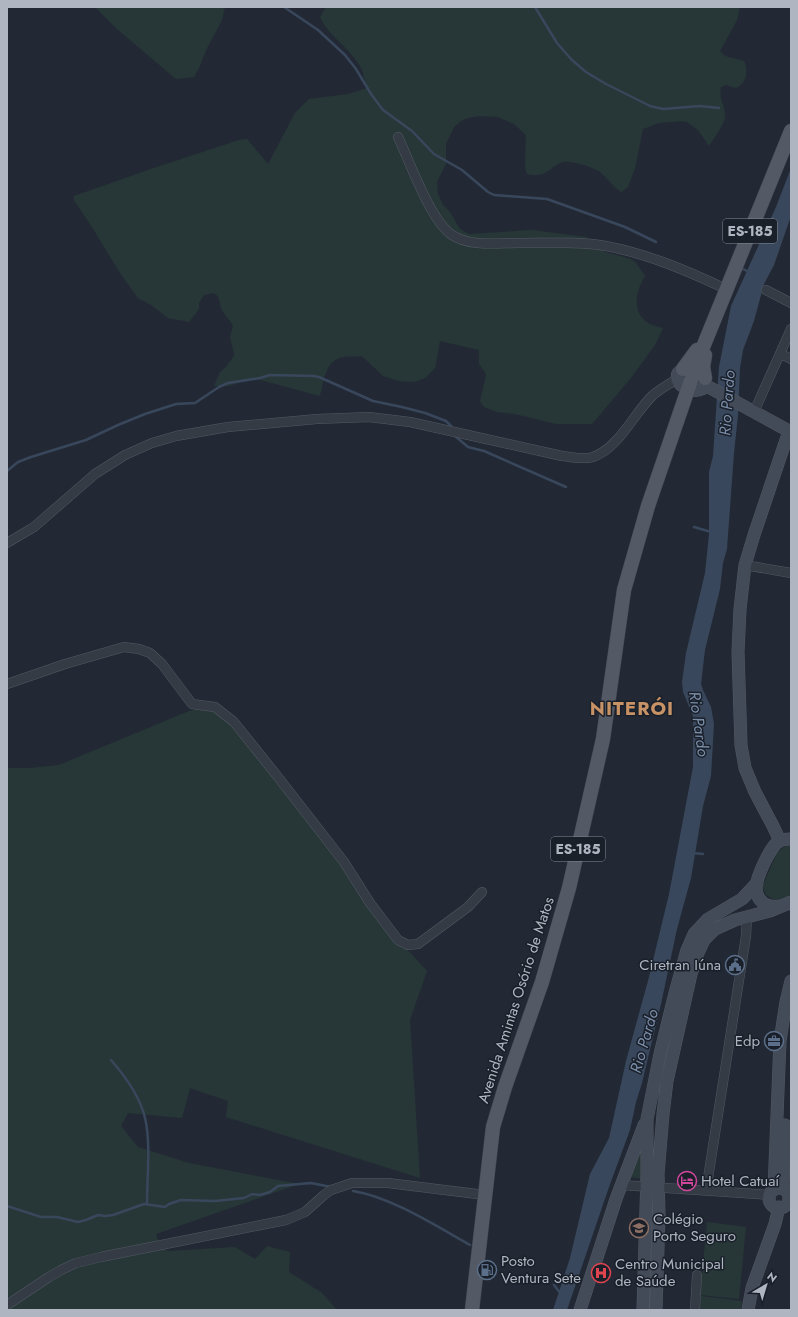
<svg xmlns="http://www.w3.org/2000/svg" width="798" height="1317" font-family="Jost,sans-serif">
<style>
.green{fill:#273737}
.water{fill:#39475c}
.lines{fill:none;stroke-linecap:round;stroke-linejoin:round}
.stream{stroke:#39475c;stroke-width:2.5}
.street-casing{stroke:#525963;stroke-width:10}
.secondary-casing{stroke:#525963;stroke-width:13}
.primary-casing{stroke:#3e444f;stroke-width:15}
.street{stroke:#353b45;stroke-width:9}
.secondary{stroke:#434a58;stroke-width:12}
.primary{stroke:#535a65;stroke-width:14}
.labels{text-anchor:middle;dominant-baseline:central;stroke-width:3;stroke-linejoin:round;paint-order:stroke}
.shield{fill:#1a202a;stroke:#828994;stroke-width:1}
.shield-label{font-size:14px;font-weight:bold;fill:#afb6c2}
.poi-label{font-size:15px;fill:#afb6c2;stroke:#1a202a;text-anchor:start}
.street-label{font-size:15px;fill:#afb6c2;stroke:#1a202a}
.water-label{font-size:16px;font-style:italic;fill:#7a8da8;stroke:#1a202a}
.district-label{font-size:19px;font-weight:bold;letter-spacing:1px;fill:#c79265;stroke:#1a202a}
</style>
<rect width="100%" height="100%" fill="#222934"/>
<path class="green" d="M95 7H225L222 20 206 50 200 66 194 77 176 79 117 29Z
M326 7H740L737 20 720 51 725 56 744 61C749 71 746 83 736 88L726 85 721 87C718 99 725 104 725 115 726 123 713 139 709 146L698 130 687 122 681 121 659 123 643 129 635 168 628 187 621 192C612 186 607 177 599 171 592 167 571 160 563 162 548 167 547 179 527 174L525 166 526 135 514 124 498 117 479 116 468 118 461 121 454 127 446 144V164L437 182 438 194 443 205 450 212 460 229 469 234 533 230 586 237 605 252 631 259 636 263 645 276C631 299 633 323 663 328L655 345 630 379 592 424H556L515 414 497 412 484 407 480 401 486 376 485 372 479 364V350L440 341 435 368 425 378 414 382 399 381 383 376 362 356C356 357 349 356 343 357 325 360 324 381 320 396L253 378 229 386H214L220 372 226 367 234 356V353L230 337 233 326C230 319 224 315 222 310 218 303 222 298 214 293L204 295 199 303V309L189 322 168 318 151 305 138 298 120 273 90 224 74 200V196L151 169 239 140 247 139 268 164 295 113 309 99 348 94 367 88C365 82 364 76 362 70 353 50 329 37 320 17Z
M211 704H218L401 943 427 971 410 1020 420 1178 226 1117 228 1101 190 1088 182 1118 128 1113 121 1126 138 1147 189 1163 299 1184 156 1234 159 1244 168 1251 235 1247 255 1259 267 1246 290 1252 289 1272 322 1293 337 1310H7V768H31L59 765 189 711Z
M785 846H791V894L786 898 775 900 766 895 763 888V885L777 853Z
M643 1141V1179L630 1177Z
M707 1222 746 1227 739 1299 700 1295Z
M701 1296 742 1301 741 1310H700Z"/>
<path class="water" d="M791 168V216L774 265 764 284 754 321 743 350 740 368 738 415 734 453 727 549 723 563 720 589 705 650 701 684 703 690 711 707 714 724 711 776 703 806 691 878 677 929 661 1004 642 1083 636 1102 630 1130 609 1187 567 1310H553L570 1258 590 1174 609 1138 626 1061 649 977 669 894 693 767V716L683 692 682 682 686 653 705 573 709 534V472L713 456 719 367 731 306 776 207Z"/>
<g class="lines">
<path class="stream" d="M284 7 318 30 345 55 356 69 371 94 383 110 412 131 434 154 462 170 488 192 494 195 547 199 625 227 656 242
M535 7 557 43 572 60 586 72 606 84 650 106 663 109 700 106 719 108
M741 268 749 272
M455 436 468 447 484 451 566 487
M7 471 18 462 31 457 86 440 118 425 145 414 176 404 195 403 219 387 228 383 260 378 270 375 314 376 319 377 373 401 402 407 425 413 446 421 451 426
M694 527 711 532
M693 853 703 854
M111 1060C125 1076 140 1096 145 1118 151 1142 147 1178 147 1204
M353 1191C391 1197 436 1226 470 1245
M7 1206 41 1217H57L78 1222 86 1220 98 1215 105 1216 113 1215 144 1204 165 1207 169 1204 181 1200 215 1201 244 1198 252 1194 260 1195 270 1192 278 1186 311 1183 331 1187
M554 1285 561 1294"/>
<g class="street-casing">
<path id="street" d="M398 137C410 162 430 220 452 235 470 247 498 243 518 243 547 243 577 241 606 246 648 254 688 271 726 289
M766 290 791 303
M781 354 791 359
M754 412 791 329
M7 543 34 527 95 474 125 455 152 443 176 436 228 427 317 419 369 417 410 422 562 456C572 457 584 460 593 457 619 448 634 413 653 395 660 389 669 384 677 379
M745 565 791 573
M7 684 65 664 124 647 139 649 150 653 162 664 192 704 215 707 234 722 278 777 344 862 370 903 398 940 408 945 418 944 468 907 482 892
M621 1185 770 1195
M706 1191 746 936 747 917
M7 1305 49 1277 61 1270 76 1263 101 1257 286 1220 305 1212 324 1195 331 1190 352 1183H388L485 1195
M695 1310 697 1275"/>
</g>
<g class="secondary-casing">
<path id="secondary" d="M686 368C696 370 712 377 702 389 692 394 673 385 678 373L683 369Z
M705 385 789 431 754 535 745 565 740 609 738 652 741 745 745 768 755 792 773 826 780 841
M791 839C787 839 783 839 779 841 770 847 756 878 756 888 757 908 777 910 791 902
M783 1188 785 1125
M769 1198a10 10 0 1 1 20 0a10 10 0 1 1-20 0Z
M774 1190 780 1041 786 1002 791 981
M580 1310 616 1199 644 1125
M643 1310 647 1175V1119L660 1054 675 993 687 950 694 934 708 919 742 899 757 883
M656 1310 659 1215 658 1174 663 1114 667 1081 691 974 698 953 704 940 715 929 735 920 770 911 782 906
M748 1310 752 1288 775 1224 779 1207"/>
</g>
<g class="primary-casing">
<path id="primary" d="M683 369 697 350
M705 378 703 367 705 355
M472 1310 493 1127 505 1087 542 982 569 888 603 739 624 590 648 506 699 357 791 131"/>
</g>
<use href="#street" class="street"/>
<use href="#secondary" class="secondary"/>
<use href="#primary" class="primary"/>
</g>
<defs>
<g id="civic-ring" transform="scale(1)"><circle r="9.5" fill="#1a202a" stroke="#5c6f8a" stroke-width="1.5"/><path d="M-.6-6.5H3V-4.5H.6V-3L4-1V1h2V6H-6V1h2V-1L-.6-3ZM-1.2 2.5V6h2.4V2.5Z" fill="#5c6f8a"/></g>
<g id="office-ring" transform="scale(1)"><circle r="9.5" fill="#1a202a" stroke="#5c6f8a" stroke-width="1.5"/><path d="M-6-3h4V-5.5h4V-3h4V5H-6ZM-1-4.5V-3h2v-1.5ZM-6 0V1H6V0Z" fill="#5c6f8a"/></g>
<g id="hotel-ring" transform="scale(1)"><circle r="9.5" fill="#1a202a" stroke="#d1479c" stroke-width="1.5"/><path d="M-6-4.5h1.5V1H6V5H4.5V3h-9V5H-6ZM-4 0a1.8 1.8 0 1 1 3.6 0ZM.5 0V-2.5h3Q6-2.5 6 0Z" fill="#d1479c"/></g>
<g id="school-ring" transform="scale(1)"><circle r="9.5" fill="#1a202a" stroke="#8d6e63" stroke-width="1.5"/><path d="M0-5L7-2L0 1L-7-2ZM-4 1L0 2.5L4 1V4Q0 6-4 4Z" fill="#8d6e63"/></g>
<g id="fuel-ring" transform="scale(1)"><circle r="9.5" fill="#1a202a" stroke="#5c6f8a" stroke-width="1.5"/><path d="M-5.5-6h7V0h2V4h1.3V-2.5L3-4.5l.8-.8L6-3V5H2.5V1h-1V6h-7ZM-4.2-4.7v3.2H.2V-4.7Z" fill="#5c6f8a"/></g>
<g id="hospital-ring" transform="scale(1)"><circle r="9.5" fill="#1a202a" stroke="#e0444e" stroke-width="1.5"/><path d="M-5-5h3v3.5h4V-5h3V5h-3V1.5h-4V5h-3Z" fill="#e0444e"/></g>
</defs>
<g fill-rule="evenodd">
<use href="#civic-ring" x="735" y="965"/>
<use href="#office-ring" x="774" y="1041"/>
<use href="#hotel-ring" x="687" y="1181"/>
<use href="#school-ring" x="639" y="1228"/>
<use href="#fuel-ring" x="487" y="1270"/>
<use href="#hospital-ring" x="601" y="1273"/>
</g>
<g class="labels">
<g class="shield">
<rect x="723" y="219" width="54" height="24" rx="3"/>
<rect x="551" y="837" width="54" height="24" rx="3"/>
</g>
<g class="shield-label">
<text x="750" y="231">ES-185</text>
<text x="578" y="849">ES-185</text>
</g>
<g class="poi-label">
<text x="721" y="965" text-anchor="end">Ciretran Iúna</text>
<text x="760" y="1041" text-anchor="end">Edp</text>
<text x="701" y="1181">Hotel Catuaí</text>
<text x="653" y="1219">Colégio<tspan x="653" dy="17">Porto Seguro</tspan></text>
<text x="501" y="1261">Posto<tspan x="501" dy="17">Ventura Sete</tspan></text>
<text x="615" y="1264">Centro Municipal<tspan x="615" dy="17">de Saúde</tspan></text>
</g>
<g class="street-label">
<text transform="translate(516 1000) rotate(-72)">Avenida Amintas Osório de Matos</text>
</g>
<g class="water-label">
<text transform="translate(727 403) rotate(-86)">Rio Pardo</text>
<text transform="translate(699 724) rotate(82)">Rio Pardo</text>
<text transform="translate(644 1041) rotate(-74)">Rio Pardo</text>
</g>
<g class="district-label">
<text x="632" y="708">NITERÓI</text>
</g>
</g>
<rect width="798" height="1317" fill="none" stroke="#afb6c2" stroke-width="16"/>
<g transform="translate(766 1285) rotate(38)" stroke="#1a202a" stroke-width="3" paint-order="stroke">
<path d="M0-3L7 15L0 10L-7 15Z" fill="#afb6c2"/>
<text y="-6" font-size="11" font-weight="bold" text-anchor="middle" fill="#afb6c2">N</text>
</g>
</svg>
